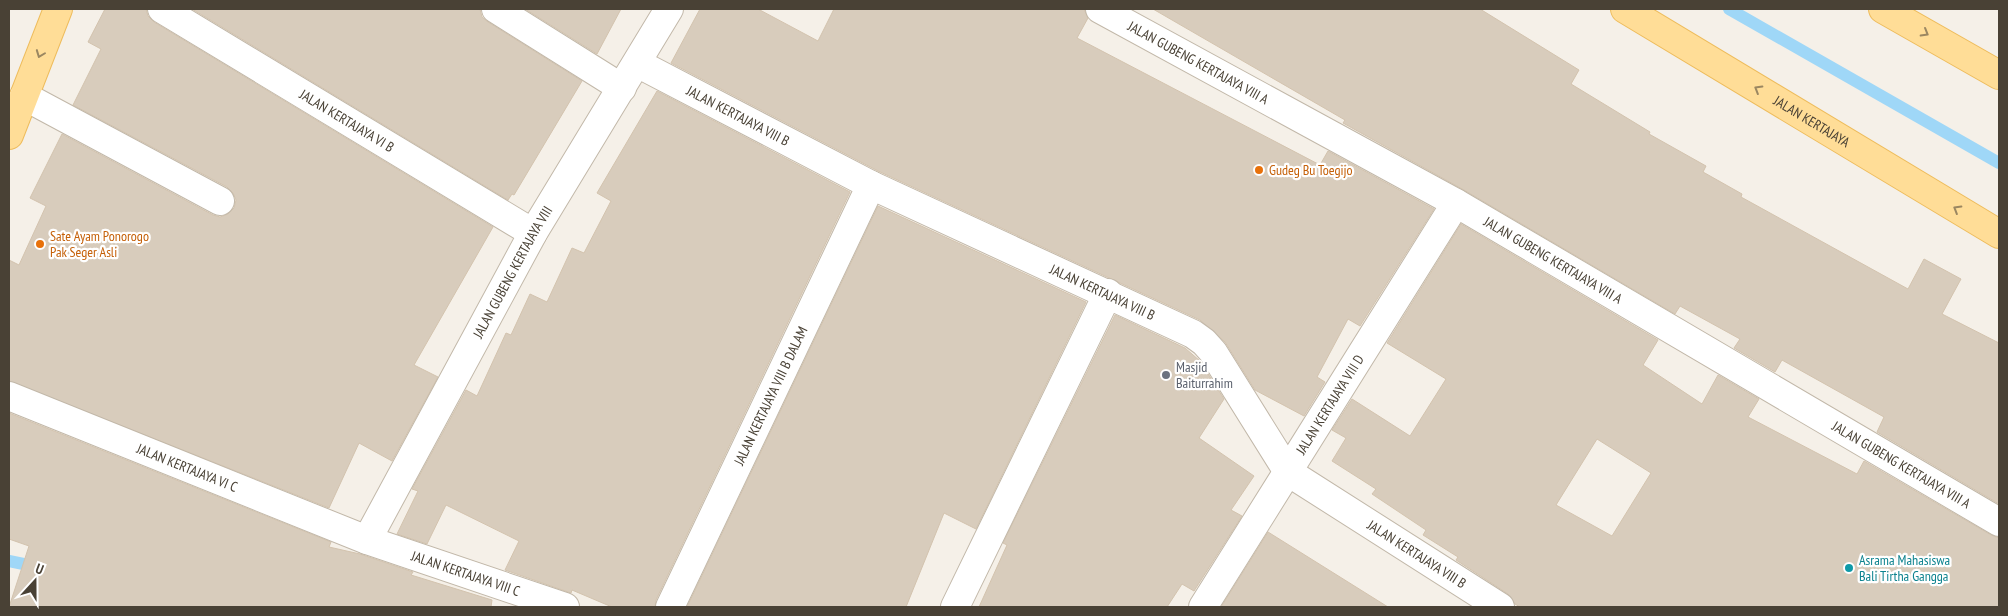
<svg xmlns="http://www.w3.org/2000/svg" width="2008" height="616" font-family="'PT Sans Narrow',sans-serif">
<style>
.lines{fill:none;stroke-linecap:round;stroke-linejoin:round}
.stream{stroke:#9fd7f7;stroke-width:12}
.building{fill:#d8ccbc;stroke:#d3c3ae;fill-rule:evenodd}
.minor-casing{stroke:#c2b8a9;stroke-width:30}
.major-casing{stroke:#eebc5c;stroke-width:30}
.minor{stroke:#fff;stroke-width:28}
.major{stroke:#ffdd97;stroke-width:28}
.oneway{stroke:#9b8761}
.food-dot{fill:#e8710a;stroke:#fff;stroke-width:2}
.worship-dot{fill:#6b7280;stroke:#fff;stroke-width:2}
.culture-dot{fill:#0f9aa8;stroke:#fff;stroke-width:2}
.labels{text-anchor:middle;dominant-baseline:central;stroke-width:4.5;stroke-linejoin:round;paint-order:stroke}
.street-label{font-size:14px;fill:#494135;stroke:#fff}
.food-label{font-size:14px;fill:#c56008;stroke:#fff;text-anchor:start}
.worship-label{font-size:14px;fill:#5b616d;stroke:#fff;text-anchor:start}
.culture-label{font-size:14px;fill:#0d838f;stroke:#fff;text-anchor:start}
</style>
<rect width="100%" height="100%" fill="#f5f0e8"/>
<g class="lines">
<path class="stream" d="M1729 9 1999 163
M9 561 38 567"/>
</g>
<path class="building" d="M105 9H146L148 16 154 22 493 227 414 365 438 377 392 461 359 443 329 508 9 381V260L19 265 46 206 30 198 62 134 213 215 220 217 228 214 234 208 236 200 233 193 227 187 73 105 101 49 88 42Z
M192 9H480L482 17 488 22 582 81 514 195 512 194 508 200Z
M525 9H621L597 54Z
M700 9H758L818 41 834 9H1084L1088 18 1077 38 1320 165 1328 151 1434 209 1360 326 1348 319 1317 377 1325 382 1304 416 1255 390 1225 342 1200 320 878 171 671 63Z
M1153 9H1480L1579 70 1571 84 1650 132 1649 134 1706 166 1703 172 1742 194 1741 197 1908 289 1924 259 1961 279 1942 314 1999 343V504L1877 432 1884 417 1782 360 1775 372 1734 348 1740 339 1680 306 1675 314 1464 190 1343 123 1345 120Z
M657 91 850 192 656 600 655 607H612L572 590 571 593 505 570 519 541 446 505 427 544 397 534 418 491 412 489 466 390 477 396 506 333 511 335 530 294 547 302 572 248 584 253 611 201 597 193Z
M878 206 1086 302 976 529 944 513 906 607H687Z
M1461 224 1658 340 1643 365 1702 404 1718 375 1759 399 1748 417 1857 474 1864 461 1991 535 1999 538V607H1520L1515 604 1508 594 1456 560 1458 557 1423 535 1426 530 1372 494 1376 489 1332 461 1346 438 1332 430 1352 399 1410 436 1446 379 1387 343ZM1597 439 1651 473 1612 536 1556 505Z
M1115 315 1185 348 1200 361 1224 399 1199 438 1254 476 1231 510 1242 516 1194 591 1182 584 1167 607H979L1007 545 1003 543Z
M9 413 331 542 329 547 360 554 413 572 411 575 492 600 491 607H9L29 546 9 539Z
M1268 532 1388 607H1221Z"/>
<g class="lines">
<g class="minor-casing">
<g id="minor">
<path id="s1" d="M162 9 533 233"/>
<path d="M496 9 622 88"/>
<path id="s2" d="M1100 9 1456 203 1999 522"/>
<path id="s3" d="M637 63 871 185 1193 334 1204 342 1213 352 1288 472 1500 607"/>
<path d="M24 96 220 201"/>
<path id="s4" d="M9 396 367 540 565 607"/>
<path id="s5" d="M367 540 533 233 669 9"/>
<path id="s6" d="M670 607 871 185"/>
<path d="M955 607 1108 293"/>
<path id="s7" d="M1203 607 1456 203"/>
</g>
</g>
<g class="major-casing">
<g id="major">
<path id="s8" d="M1625 9 1999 234"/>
<path d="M1883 9 1999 75"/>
<path d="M9 135 58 9"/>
</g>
</g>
<use href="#minor" class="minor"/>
<use href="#major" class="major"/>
</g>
<defs><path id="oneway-chevron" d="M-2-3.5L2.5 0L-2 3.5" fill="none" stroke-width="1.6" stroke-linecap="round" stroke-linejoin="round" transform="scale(1.25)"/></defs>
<g class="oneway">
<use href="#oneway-chevron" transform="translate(1925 33) rotate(30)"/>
<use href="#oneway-chevron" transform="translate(40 54) rotate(111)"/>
<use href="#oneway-chevron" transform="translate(1758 89) rotate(-149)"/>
<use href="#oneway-chevron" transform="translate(1957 209) rotate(-149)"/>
</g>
<g class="food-dot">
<circle cx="1259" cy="170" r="5"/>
<circle cx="40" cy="244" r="5"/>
</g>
<circle class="worship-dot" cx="1166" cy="375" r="5"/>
<circle class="culture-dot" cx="1849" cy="568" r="5"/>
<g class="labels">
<g class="street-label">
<text stroke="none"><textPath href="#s2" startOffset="112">JALAN GUBENG KERTAJAYA VIII A</textPath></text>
<text stroke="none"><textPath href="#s3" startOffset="114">JALAN KERTAJAYA VIII B</textPath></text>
<text stroke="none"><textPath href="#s1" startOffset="216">JALAN KERTAJAYA VI B</textPath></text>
<text stroke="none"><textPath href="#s8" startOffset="218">JALAN KERTAJAYA</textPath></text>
<text stroke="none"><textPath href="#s2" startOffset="518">JALAN GUBENG KERTAJAYA VIII A</textPath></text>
<text stroke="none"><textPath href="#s5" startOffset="305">JALAN GUBENG KERTAJAYA VIII</textPath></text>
<text stroke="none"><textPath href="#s3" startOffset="519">JALAN KERTAJAYA VIII B</textPath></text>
<text stroke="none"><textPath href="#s6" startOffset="234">JALAN KERTAJAYA VIII B DALAM</textPath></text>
<text stroke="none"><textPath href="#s7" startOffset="239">JALAN KERTAJAYA VIII D</textPath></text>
<text stroke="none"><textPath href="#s2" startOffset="922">JALAN GUBENG KERTAJAYA VIII A</textPath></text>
<text stroke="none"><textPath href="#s4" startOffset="192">JALAN KERTAJAYA VI C</textPath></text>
<text stroke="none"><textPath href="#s3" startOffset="940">JALAN KERTAJAYA VIII B</textPath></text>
<text stroke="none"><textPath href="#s4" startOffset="490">JALAN KERTAJAYA VIII C</textPath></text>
</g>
<g class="food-label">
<text x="1269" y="170">Gudeg Bu Toegijo</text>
<text x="50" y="236">Sate Ayam Ponorogo<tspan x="50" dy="16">Pak Seger Asli</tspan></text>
</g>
<g class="worship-label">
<text x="1176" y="367">Masjid<tspan x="1176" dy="16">Baiturrahim</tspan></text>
</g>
<g class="culture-label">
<text x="1859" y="560">Asrama Mahasiswa<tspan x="1859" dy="16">Bali Tirtha Gangga</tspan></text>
</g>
</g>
<rect width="2008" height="616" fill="none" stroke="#494135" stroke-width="20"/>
<g transform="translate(35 581) rotate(21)" stroke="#ffffff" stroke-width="4" paint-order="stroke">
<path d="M0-4L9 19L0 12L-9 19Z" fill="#494135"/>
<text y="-8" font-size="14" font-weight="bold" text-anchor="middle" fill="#494135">U</text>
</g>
</svg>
